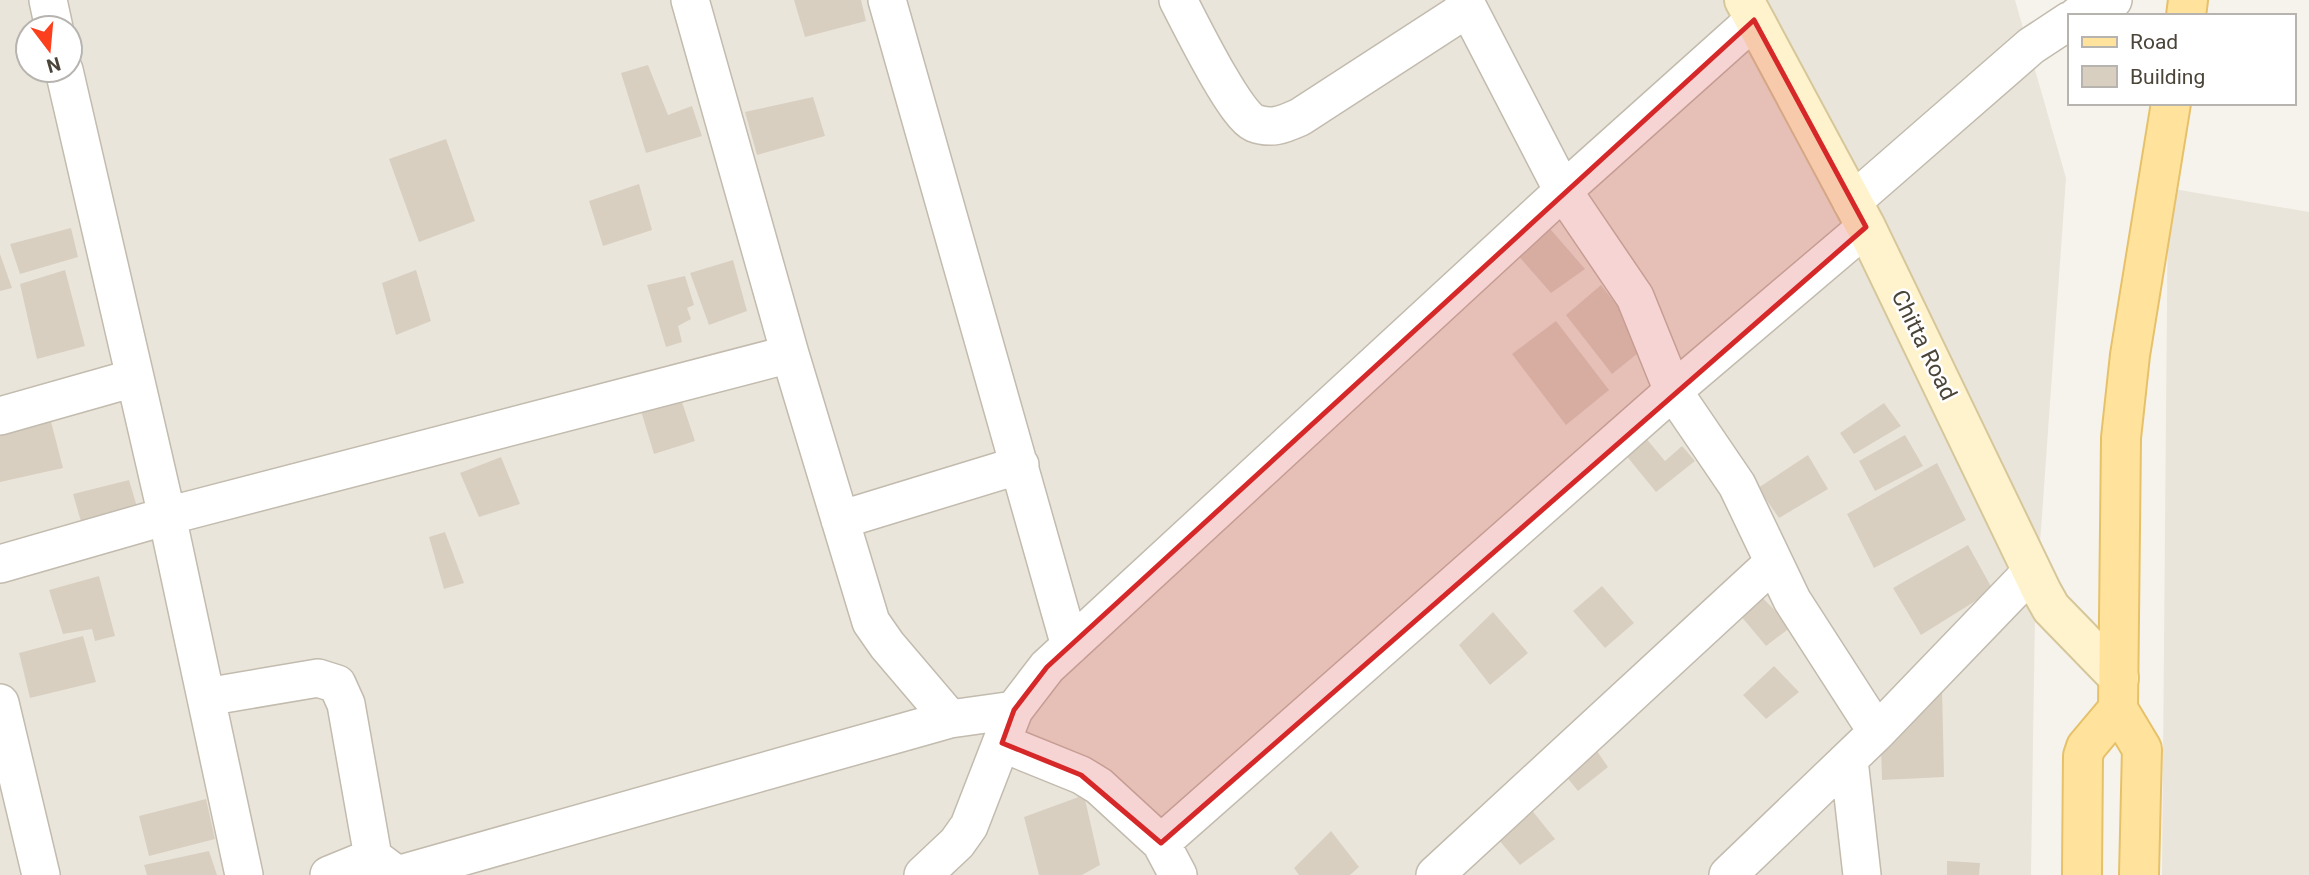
<svg xmlns="http://www.w3.org/2000/svg" width="2309" height="875" font-family="Roboto,sans-serif">
<style>
.residential{fill:#eae5da;fill-rule:evenodd}
.building{fill:#d8cfc1}
.lines{fill:none;stroke-linecap:round;stroke-linejoin:round}
.street-casing{stroke:#c2bbae;stroke-width:40}
.secondary-casing{stroke:#d6c79b;stroke-width:42}
.primary-casing{stroke:#e6c16a;stroke-width:42}
.street{stroke:#fff;stroke-width:37}
.secondary{stroke:#fff3cd;stroke-width:38}
.primary{stroke:#ffe39c;stroke-width:38}
.marked{fill:#d62828;fill-opacity:0.2;stroke:#d62828;stroke-width:5;stroke-linejoin:round}
.labels{text-anchor:middle;dominant-baseline:central;stroke-width:5;stroke-linejoin:round;paint-order:stroke}
.street-label{font-size:23px;fill:#4b4439;stroke:#fff}
</style>
<rect width="100%" height="100%" fill="#f6f3ec"/>
<path class="residential" d="M0 0H2015L2066 178 2035 614 2031 875H0ZM28 28H70V70H28Z
M2168 188 2309 212V875H2162Z"/>
<path class="building" d="M794 0H861L866 21 805 37Z
M648 65 668 115 692 106 702 136 646 153 621 73Z
M813 97 825 136 757 155 745 112Z
M446 139 475 221 419 242 389 159Z
M639 184 652 230 603 246 589 201Z
M1545 223 1585 269 1551 293 1515 252Z
M71 228 78 257 20 274 10 244Z
M0 254 12 288 0 291Z
M733 260 747 311 709 325 690 273Z
M65 270 85 346 37 359 20 284Z
M416 270 431 321 396 335 382 283Z
M685 276 694 305 687 308 691 319 678 326 682 342 666 347 647 285Z
M1601 285 1648 345 1612 374 1566 315Z
M1556 321 1609 390 1566 425 1512 354Z
M678 390 695 441 654 454 638 401Z
M1884 403 1901 426 1854 454 1840 433Z
M48 410 63 468 0 482V424Z
M1639 430 1665 461 1682 446 1695 461 1656 492 1620 448Z
M1905 435 1923 466 1875 491 1859 461Z
M1808 455 1828 489 1779 518 1758 488Z
M501 457 520 504 479 517 460 473Z
M1937 463 1966 520 1874 568 1847 514Z
M129 480 140 517 84 532 73 494Z
M445 532 464 583 444 589 429 537Z
M1968 545 1993 590 1921 635 1893 588Z
M99 576 115 636 95 641 92 629 63 634 49 590Z
M1602 586 1634 623 1605 648 1573 611Z
M1755 590 1791 627 1766 646 1735 609Z
M1493 612 1528 653 1490 685 1459 645Z
M83 636 96 682 30 698 19 653Z
M1774 666 1799 692 1766 719 1743 695Z
M1942 687 1944 777 1882 780 1881 747Z
M1590 741 1608 767 1578 791 1560 769Z
M1084 795 1100 865 1082 875H1039L1024 817Z
M206 799 215 839 149 856 139 816Z
M1526 803 1555 839 1520 865 1493 833Z
M1331 831 1359 867 1350 875H1299L1294 868Z
M209 851 217 875H147L144 865Z
M1947 861 1980 863 1979 875H1947Z"/>
<g class="lines">
<g class="street-casing">
<path id="street" d="M48 0 54 28
M690 0 790 354 871 622 887 645 950 719
M887 0 1070 646
M1178 0C1190 23 1235 115 1254 123 1272 130 1284 124 1300 117L1468 8
M1464 0 1563 191 1635 297 1673 391 1737 485 1792 600 1877 732
M2077 16 2097 3 2113 0
M64 70 167 516 244 875
M1852 202 2031 46 2069 21
M0 416 134 378
M840 520 1020 465
M0 564 167 516 790 354
M206 697 318 678 337 684 346 704 373 857 397 875
M0 703 41 875
M1002 743 1081 775 1099 786 1161 843 1178 875
M1849 760 1862 875
M1161 843 1673 391 1866 227
M329 875 373 857
M397 875 950 719 1014 710
M923 875 957 843 969 826 1014 710 1047 667 1563 191 1754 20
M1435 875 1772 564
M1728 875 1877 732 2032 571"/>
</g>
<g class="secondary-casing">
<path id="secondary" d="M1744 0 1866 227 2042 592 2051 608 2119 678"/>
</g>
<g class="primary-casing">
<path id="primary" d="M2186 16 2188 0
M2082 875 2083 756 2086 747 2118 709
M2139 875 2142 749 2118 709 2121 438 2130 355 2171 103"/>
</g>
<use href="#street" class="street"/>
<use href="#secondary" class="secondary"/>
<use href="#primary" class="primary"/>
</g>
<path class="marked" d="M1754 20 1866 227 1161 843 1081 775 1002 743 1014 710 1047 667Z"/>
<g class="labels">
<g class="street-label">
<text transform="translate(1924 345) rotate(64)">Chitta Road</text>
</g>
</g>
<rect x="2068" y="14" width="228" height="91" fill="#ffffff" stroke="#b7b4b0" stroke-width="2"/>
<rect x="2082" y="37" width="35" height="10" fill="#ffe39c" stroke="#b7b4b0" stroke-width="2"/>
<text x="2130" y="49" font-size="21" fill="#4b4439">Road</text>
<rect x="2082" y="66" width="35" height="21" fill="#d8cfc1" stroke="#b7b4b0" stroke-width="2"/>
<text x="2130" y="84" font-size="21" fill="#4b4439">Building</text>
<g transform="translate(49 49) rotate(164)"><circle r="33" fill="#ffffff" stroke="#b7b4b0" stroke-width="2"/>
<path d="M0-5L12 26L0 18L-12 26Z" fill="#fc3f1d"/>
<text y="-10" font-size="19" font-weight="bold" text-anchor="middle" fill="#4b4439">N</text>
</g>
</svg>
